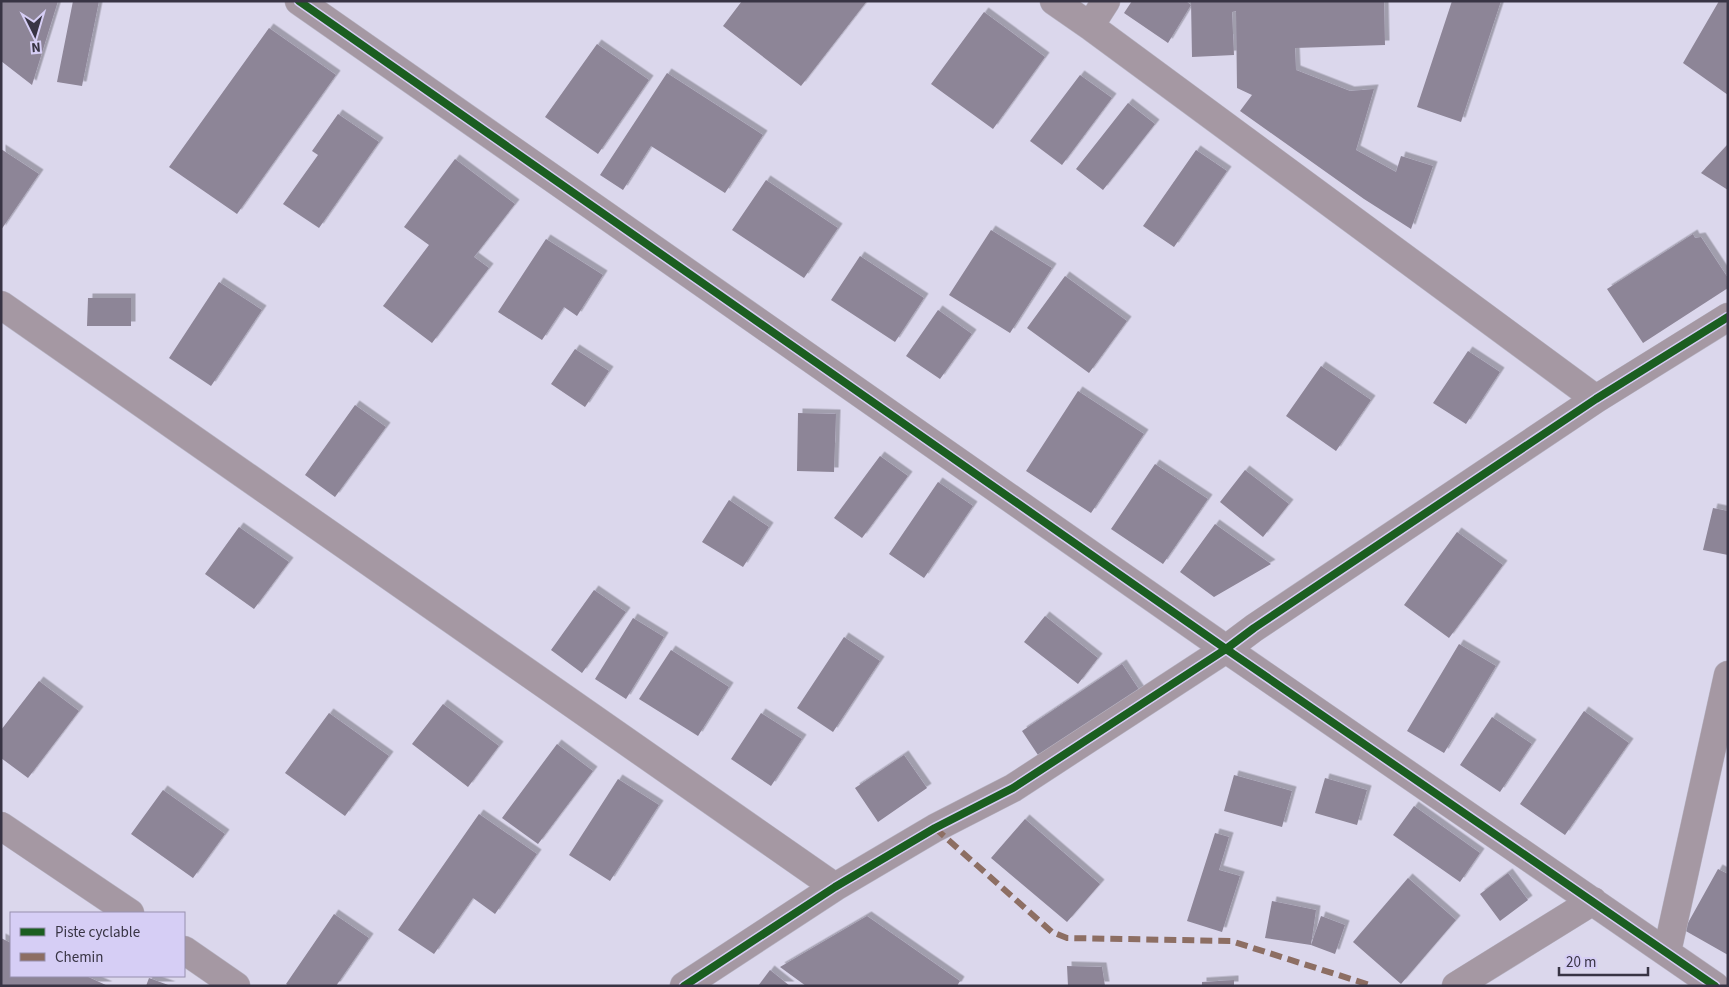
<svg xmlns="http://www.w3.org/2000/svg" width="1729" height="987" font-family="'Source Sans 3',sans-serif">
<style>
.building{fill:#8d8597;filter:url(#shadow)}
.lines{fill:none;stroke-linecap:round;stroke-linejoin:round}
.minor-casing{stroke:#b8b5c5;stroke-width:29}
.minor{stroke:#a598a3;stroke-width:28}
.quiet{stroke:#8d6e63;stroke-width:6;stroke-dasharray:12 6;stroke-linecap:butt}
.cycleway-casing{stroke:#d6cef5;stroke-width:11}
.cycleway{stroke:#1b5e20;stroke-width:8}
</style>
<defs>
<filter id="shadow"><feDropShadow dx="4.5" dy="-4.5" stdDeviation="0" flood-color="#0004"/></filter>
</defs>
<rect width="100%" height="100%" fill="#dbd7ec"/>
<path class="building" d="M1 1H58L32 85 1 61Z
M73 1H99L82 86 57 82Z
M742 1H867L801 86 723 26Z
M1132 1H1186L1191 5 1168 43 1124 13Z
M1191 1H1384L1385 45 1295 48 1296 70 1350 91 1374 89 1356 150 1396 172 1401 156 1433 166 1411 229 1364 199 1240 111 1252 95 1237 88 1236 11 1232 12 1234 55 1192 57Z
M1452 1H1501L1461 122 1417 107Z
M1719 1H1728V95L1683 63Z
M984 12 1045 57 993 129 931 84Z
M269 28 336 75 237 214 169 167Z
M597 44 649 80 598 154 545 117Z
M667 73 763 135 725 193 651 146 623 190 600 175Z
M1080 75 1112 98 1062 165 1030 141Z
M1128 103 1155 124 1103 190 1076 169Z
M338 114 379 142 319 228 283 204 318 155 312 151Z
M1728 144V190L1701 173Z
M1 149 39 174 1 230Z
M1196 150 1227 171 1174 247 1143 226Z
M455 159 515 204 474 257 489 268 432 343 383 306 429 245 404 227Z
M766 180 838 228 804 278 732 230Z
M991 230 1052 268 1010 333 949 295Z
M1693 234 1695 238 1701 237 1728 278V288L1643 343 1607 289Z
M546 239 603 275 577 316 564 307 542 340 498 312Z
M860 256 924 298 895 342 831 300Z
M1065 276 1127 321 1089 373 1027 328Z
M219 282 262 310 211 386 169 358Z
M88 298H131V326H87Z
M938 310 972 334 940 379 906 356Z
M575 349 609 371 585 407 551 384Z
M1468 351 1500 372 1466 424 1433 403Z
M1321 366 1371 400 1336 451 1286 416Z
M1078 391 1144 434 1091 513 1026 471Z
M355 405 386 427 335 497 305 475Z
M798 413 836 414 834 472 797 471Z
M880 456 908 476 862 538 834 518Z
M1155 464 1208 499 1163 564 1111 529Z
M1245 470 1289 504 1263 537 1220 502Z
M938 482 973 506 924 578 889 554Z
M729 500 769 527 743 567 702 542Z
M1713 508 1728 511V555L1703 550Z
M1215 524 1271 564 1214 597 1180 572Z
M239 527 289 562 254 609 205 574Z
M1457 532 1503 565 1449 638 1404 605Z
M594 590 626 612 582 673 551 650Z
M1045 616 1098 658 1078 684 1024 642Z
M633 618 664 637 626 699 595 679Z
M844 637 880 661 833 732 797 708Z
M1459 644 1496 666 1444 753 1407 731Z
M671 650 729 687 698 736 639 699Z
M1122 664 1144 697 1044 764 1022 731Z
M39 681 79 711 28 778 1 758V730Z
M443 704 499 746 468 787 412 744Z
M1584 711 1629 743 1565 835 1520 804Z
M329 713 389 756 345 816 285 773Z
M761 713 802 739 771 786 731 759Z
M1492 717 1532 744 1500 792 1460 765Z
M557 744 593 771 538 844 502 818Z
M904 755 927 788 878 822 855 788Z
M1234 775 1292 791 1282 827 1224 811Z
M1325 778 1367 790 1357 825 1315 813Z
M618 779 659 805 610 881 569 855Z
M163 790 225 834 193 878 131 834Z
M1414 806 1480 853 1460 882 1393 835Z
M479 814 537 854 495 914 473 898 434 954 398 930Z
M1025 819 1100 884 1067 922 991 858Z
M1215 833 1229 837 1219 870 1240 876 1222 932 1187 921Z
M1718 869 1728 874V955L1684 930Z
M1508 873 1528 900 1500 921 1480 894Z
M1408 878 1456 920 1401 984 1353 942Z
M1272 901 1316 910 1311 945 1265 938Z
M334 914 369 938 336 986H289L286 984Z
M867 916 960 981 957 986H806L780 967Z
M1321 916 1345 925 1335 954 1311 945Z
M1 938 11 943V976H86L108 986H1Z
M1067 966 1102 967 1105 986H1068Z
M770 970 790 986H758Z
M149 978 171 986H146Z
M1234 980V986H1202V982Z"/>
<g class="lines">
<g class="minor-casing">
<path id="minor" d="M299 1 1226 649 1715 986
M1054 1 1090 26 1596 399
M1090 26 1106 1
M1 305 835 887
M1 826 130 913
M184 950 236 986
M1667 952 1728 675
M684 986 835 887 935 828 1013 788 1226 649 1254 628 1596 399 1728 317
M1456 986 1593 901"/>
</g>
<use href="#minor" class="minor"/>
<path class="quiet" d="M935 828 1052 932 1067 938 1231 941 1373 986"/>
<g class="cycleway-casing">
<path id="cycleway" d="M299 1 1226 649 1715 986
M684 986 835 887 935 828 1013 788 1226 649 1254 628 1596 399 1728 317"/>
</g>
<use href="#cycleway" class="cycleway"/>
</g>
<rect width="1729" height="987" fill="none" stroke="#383444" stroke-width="5"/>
<rect x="10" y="912" width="175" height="65" fill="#d6cef5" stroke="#9790ae"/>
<rect x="20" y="928" width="25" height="8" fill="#1b5e20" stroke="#9790ae"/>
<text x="55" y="937" font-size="15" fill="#383444">Piste cyclable</text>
<rect x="20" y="953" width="25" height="8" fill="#8d6e63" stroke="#9790ae"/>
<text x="55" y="962" font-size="15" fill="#383444">Chemin</text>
<g transform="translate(35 35) rotate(175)" stroke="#d6cef5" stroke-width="4" paint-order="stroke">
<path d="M0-4L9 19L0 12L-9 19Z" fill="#383444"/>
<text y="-8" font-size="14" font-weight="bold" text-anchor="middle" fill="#383444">N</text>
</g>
<path d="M1559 967v8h89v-8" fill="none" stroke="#383444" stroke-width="2.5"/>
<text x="1566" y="967" font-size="15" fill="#383444" stroke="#d6cef5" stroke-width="4" paint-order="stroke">20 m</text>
</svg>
